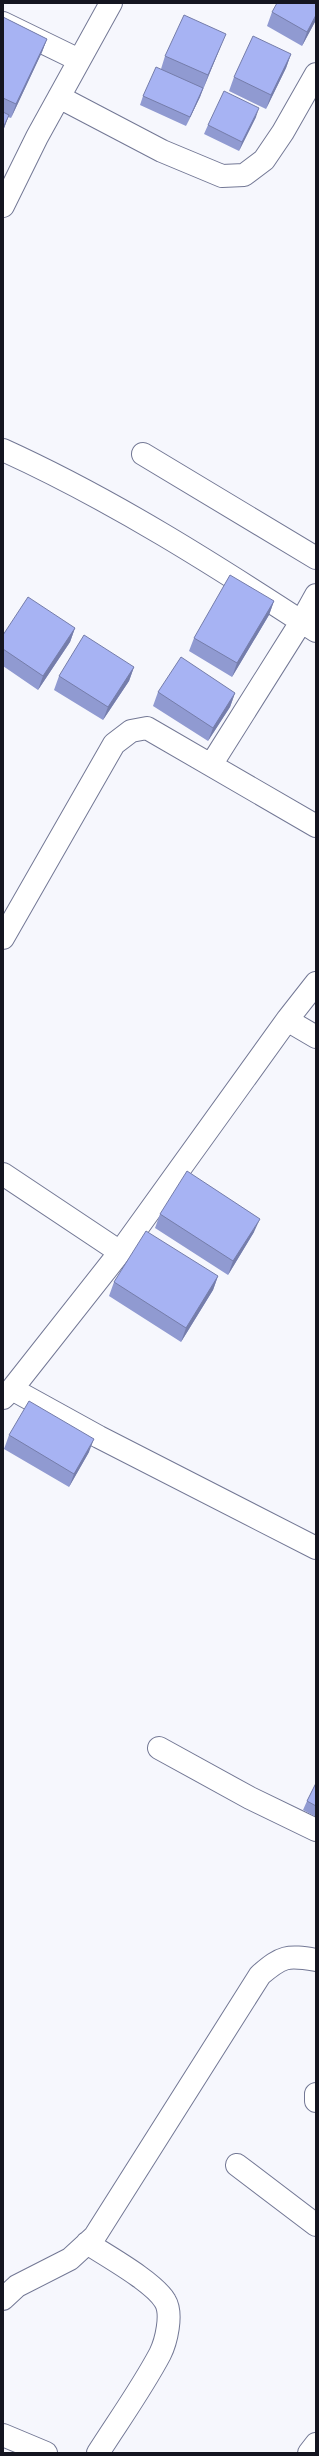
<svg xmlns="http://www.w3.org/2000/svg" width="319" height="2456" font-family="'Titillium Web',sans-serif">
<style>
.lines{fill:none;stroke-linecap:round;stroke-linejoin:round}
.street-casing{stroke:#737895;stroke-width:24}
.street{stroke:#fff;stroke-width:22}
.wall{fill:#909ad1}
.shaded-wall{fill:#757daa}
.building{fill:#a7b3f3;stroke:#757daa}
</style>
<rect width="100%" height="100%" fill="#f6f7fd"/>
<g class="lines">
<g class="street-casing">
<path id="street" d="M3 23 79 60
M59 97 162 151 222 176 244 175 264 160 283 132 316 74
M3 206 37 137 111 3
M3 450C113 500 215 565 316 631
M143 454 316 558
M211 765 301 622 316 595
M3 938 114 744 131 731 147 728 316 826
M287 1020 316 1037
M3 1174 120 1252
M12 1389 99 1437 316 1548
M3 1398 12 1389 120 1252 287 1020 316 983
M159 1748 250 1798 316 1830
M316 2094V2101
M237 2165 316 2225
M87 2243C107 2256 154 2282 165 2301 173 2314 166 2342 160 2354 142 2388 119 2420 98 2453
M3 2299 17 2286 70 2259 95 2236 260 1975C282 1956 287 1955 316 1960
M3 2435 46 2453
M309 2453 316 2444"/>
</g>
<use href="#street" class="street"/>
</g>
<path class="wall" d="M316 3V20L302 46 267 26 272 12Z
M3 17 47 39 42 52 11 118 8 117 3 131Z
M220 48 200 97 186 126 140 105 143 96 161 69 165 56Z
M291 54 286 68 266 109 229 91 234 77Z
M256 117 239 151 204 134 208 125Z
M274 601 269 615 232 677 189 651 194 638Z
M75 628 70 642 38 690 3 666V635Z
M134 667 129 681 103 720 54 690 59 676Z
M158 692 235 693 230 707 208 741 153 706Z
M160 1214 254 1232 228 1275 155 1228Z
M218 1276 213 1290 181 1342 109 1296 114 1282Z
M9 1435 89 1452 69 1487 4 1449Z
M316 1783V1817L303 1810 307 1801Z"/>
<path class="shaded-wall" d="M316 15V20L302 46 307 32Z
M226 34 220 48 203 89 208 75Z
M47 39 42 52 11 118 16 104Z
M291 54 286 68 266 109 271 95Z
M203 88 200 97 186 126 190 117Z
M259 108 256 117 239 151 242 142Z
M9 115 3 131V128Z
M274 601 269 615 232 677 237 663Z
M75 628 70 642 38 690 43 676Z
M134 667 129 681 103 720 108 707Z
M235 693 230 707 208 741 213 728Z
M260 1219 254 1232 228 1275 233 1261Z
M218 1276 213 1290 181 1342 186 1328Z
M94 1439 89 1452 69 1487 74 1474Z"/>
<path class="building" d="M277 3H316V15L307 32 272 12Z
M184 15 226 34 208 75 165 56Z
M3 17 47 39 16 104 3 98Z
M253 36 291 54 271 95 234 77Z
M156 67 203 88 190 117 143 96Z
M224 91 259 108 242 142 208 125Z
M3 112 9 115 3 128Z
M230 575 274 601 237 663 194 638Z
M28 597 75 628 43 676 3 649V635Z
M84 635 134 667 108 707 59 676Z
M181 657 235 693 213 728 158 692Z
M187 1171 260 1219 233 1261 160 1214Z
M146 1231 218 1276 186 1328 114 1282Z
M29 1401 94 1439 74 1474 9 1435Z
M316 1783V1806L307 1801Z"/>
<rect width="319" height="2456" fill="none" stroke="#141520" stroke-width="8"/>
</svg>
